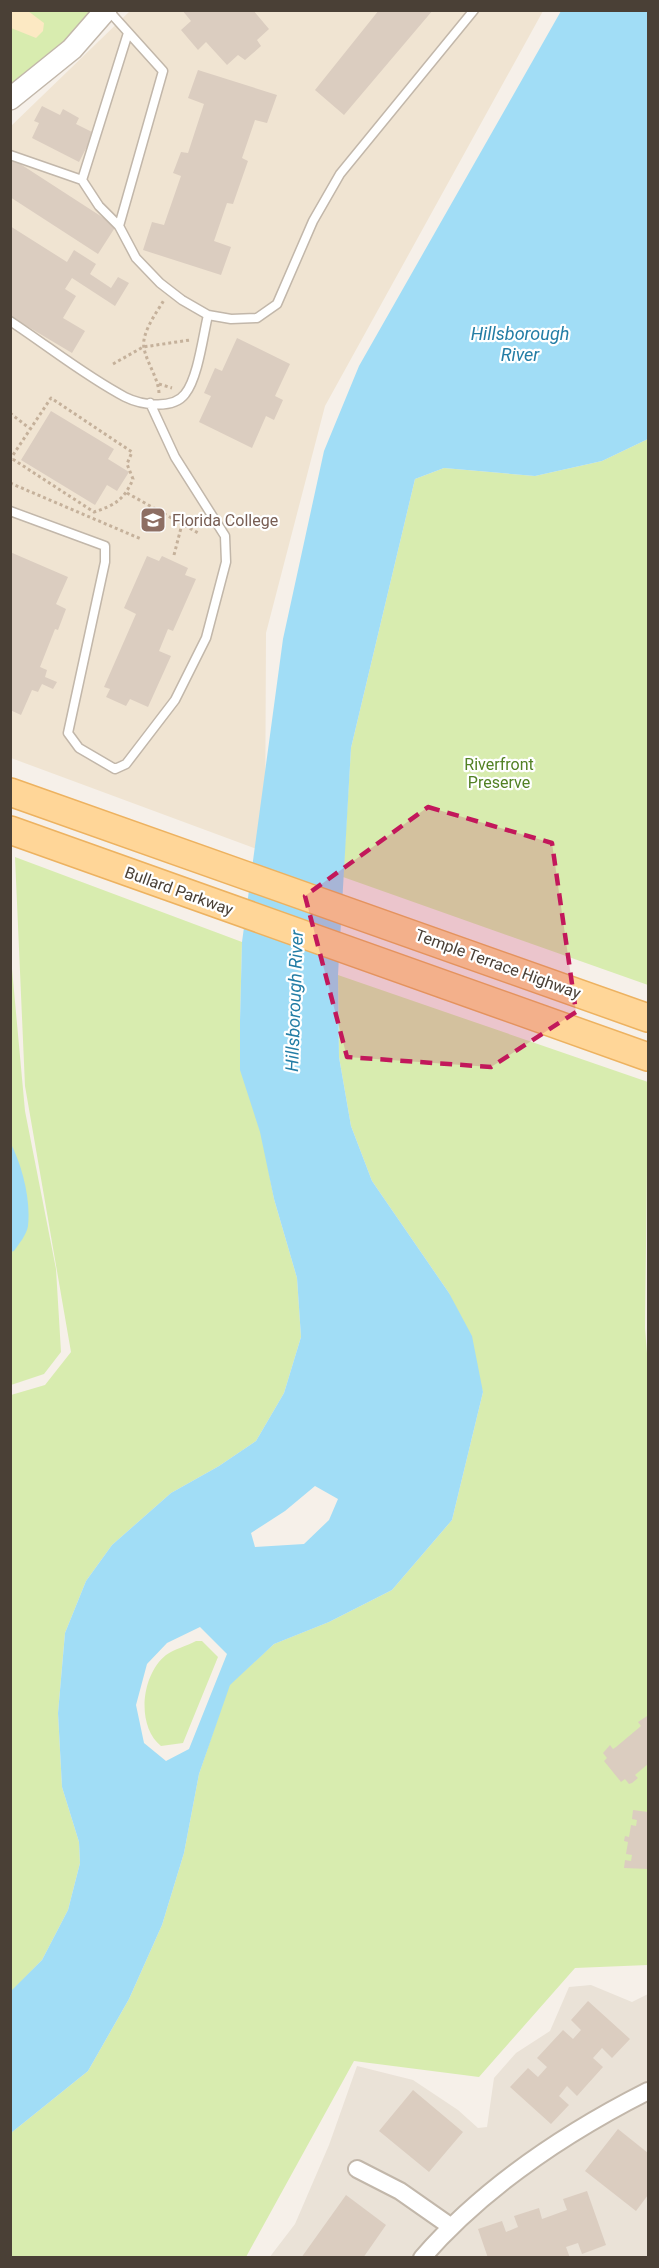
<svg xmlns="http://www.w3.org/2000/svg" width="659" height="2268" font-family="Roboto,sans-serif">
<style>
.residential{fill:#eae2d7}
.education{fill:#f0e4d2}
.green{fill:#d8ecaf}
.sand{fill:#fce9c3}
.water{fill:#a1ddf6;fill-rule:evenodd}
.building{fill:#dbcdc0}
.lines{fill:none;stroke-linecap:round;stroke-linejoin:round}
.service-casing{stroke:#c2b7aa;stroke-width:11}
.minor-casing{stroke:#c2b7aa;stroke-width:20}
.tertiary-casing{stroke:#c2b7aa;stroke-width:24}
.primary-casing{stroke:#edb260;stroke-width:30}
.path{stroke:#c5b19b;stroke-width:3;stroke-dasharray:3 3;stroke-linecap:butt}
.service{stroke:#fff;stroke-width:8}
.minor{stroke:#fff;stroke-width:16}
.tertiary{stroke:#fff;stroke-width:21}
.primary{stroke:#ffd698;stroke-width:27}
.marked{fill:#c2185b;fill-opacity:0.2;stroke:#c2185b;stroke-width:4.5;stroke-dasharray:12 8;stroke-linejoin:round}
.labels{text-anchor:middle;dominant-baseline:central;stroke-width:4.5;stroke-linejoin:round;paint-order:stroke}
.education-label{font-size:16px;fill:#785e54;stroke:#fff;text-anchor:start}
.park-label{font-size:16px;fill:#528124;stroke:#fff}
.street-label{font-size:16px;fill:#4a4036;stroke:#fff}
.water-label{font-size:18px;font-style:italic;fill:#237da5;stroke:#fff}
</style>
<rect width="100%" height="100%" fill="#f6f0e9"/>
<path class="residential" d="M591 1985 632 2002 648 1994V2257L269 2258 295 2224 329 2145 357 2066 413 2080 458 2110 478 2128 487 2127 494 2078 516 2053 550 2031 569 1987Z"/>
<path class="education" d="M130 11H543L325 406 266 633 265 852 11 758 10 127Z"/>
<path class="green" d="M11 11H97L71 38 11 89Z
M648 439V985L343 877 351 748 415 479 444 468 535 476 602 461Z
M15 857 242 942 240 1020 274 1199 297 1278 301 1337 284 1393 256 1441 219 1466 171 1493 112 1545 86 1581 65 1633 58 1713 62 1787 79 1842 80 1863 68 1910 42 1960 11 1992V1395L45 1385 71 1352 25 1086Z
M10 947 25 1111 56 1269 61 1352 44 1374 11 1385Z
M338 975 648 1082 645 1328 648 1366V1965L575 1968 479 2077 354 2061 246 2257 11 2258V2133L88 2071 129 1999 162 1925 184 1853 199 1774 229 1685 274 1644 329 1622 392 1590 452 1520 483 1392 449 1293 372 1181 351 1126 339 1057Z
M196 1641H202L218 1657 183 1743 161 1746C136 1726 141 1675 166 1655 174 1649 187 1646 196 1641Z"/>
<path class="sand" d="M11 10 28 11 44 23 43 31 36 38 11 28Z"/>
<path class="water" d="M561 11H648V439L602 461 535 476 444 468 415 479 351 748 338 975 339 1057 351 1126 372 1181 449 1293 472 1336 483 1392 452 1520 392 1590 329 1622 274 1644 230 1685 199 1774 184 1853 162 1925 129 1999 88 2071 11 2133 10 1992 42 1960 68 1910 80 1863 79 1842 62 1787 58 1713 65 1633 86 1581 112 1545 171 1493 219 1466 256 1441 284 1393 301 1337 297 1278 274 1199 260 1132 240 1070V1020L242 942 283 639 324 451 359 366ZM315 1486 338 1499 329 1520 304 1544 255 1547 251 1533 285 1511ZM200 1627 227 1654 189 1749 166 1761 144 1743 136 1705 147 1664 167 1643Z
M10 1142C22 1165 31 1199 28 1226 27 1234 19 1244 14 1251L11 1252Z"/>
<path class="building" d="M182 10H253L269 29 257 40 261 46 245 60 238 55 227 65 206 42 198 50 181 30 191 21Z
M379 10H433L344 115 315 90Z
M198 70 277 95 267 123 255 120 242 158 248 161 233 204 227 203 214 241 231 247 221 275 143 250 152 222 164 225 181 176 173 173 181 152 188 153 204 104 188 98Z
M42 106 60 115 63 109 79 118 76 124 94 133 79 162 32 138 39 123 34 121Z
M11 158 116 226 98 254 10 197Z
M10 226 67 262 74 250 96 264 90 274 111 288 118 277 129 283 115 306 72 278 65 289 76 296 63 318 85 331 72 353 10 316Z
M237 338 290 364 275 396 283 400 274 420 266 416 252 448 199 422 211 396 204 393 215 368 222 371Z
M51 411 114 449 108 459 129 472 117 491 107 485 95 505 21 460Z
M10 552 68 577 56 604 66 609 58 630 55 629 40 667 47 670 45 677 57 682 53 689 42 684 38 692 32 690 21 715 10 710Z
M147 556 159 561 162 556 188 568 185 575 196 579 173 631 168 629 159 651 171 656 148 707 130 699 126 706 106 697 110 689 104 687 136 614 124 608Z
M647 1716 648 1764 635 1775 638 1778 632 1783 629 1784 625 1779 621 1782 604 1761 607 1758 603 1753 610 1745 613 1749 616 1747 641 1726 638 1722Z
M633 1810 648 1812V1869L624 1868 625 1860 631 1861 632 1855 626 1854 628 1842 624 1841 625 1836 629 1837 631 1825 636 1826 637 1820 632 1819Z
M588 2001 630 2039 612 2058 602 2048 593 2058 603 2067 577 2096 567 2086 559 2096 569 2105 551 2124 510 2087 528 2068 538 2077 547 2067 537 2058 563 2030 573 2039 581 2030 571 2020Z
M413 2090 463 2132 429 2172 379 2131Z
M618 2129 648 2153V2195L636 2211 585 2171Z
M587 2191 606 2245 582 2254 578 2243 566 2247 570 2258H488L478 2229 502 2221 506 2232 518 2227 514 2216 539 2208 542 2219 567 2210 563 2199Z
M346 2195 386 2225 363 2258H301Z"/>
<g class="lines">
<g class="service-casing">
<path id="service" d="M108 10 163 71 119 226
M10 155 82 180 99 206 119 226 136 258 160 283 182 300 208 315 231 319 257 318 277 304 313 221 340 174 474 10
M82 180 128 33
M10 321C48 346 85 376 125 397 141 405 173 410 185 394 198 378 203 336 208 315
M10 511 105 546V562L68 733 79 748 115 769 126 764 175 700 206 638 226 562 225 536 175 457 150 403"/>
</g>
<g class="minor-casing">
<path id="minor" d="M357 2169 400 2191 450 2226
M422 2258C484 2187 565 2133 648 2091"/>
</g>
<g class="tertiary-casing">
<path id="tertiary" d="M10 99 72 49 106 10"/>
</g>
<g class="primary-casing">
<path id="primary" d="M10 792 648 1018
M10 830 648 1057"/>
</g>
<path class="path" d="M113 364 143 347 190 340
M159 384 172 388
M159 393C158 377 147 364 144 348 141 333 157 312 164 300
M10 413 29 428
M10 460 11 458 51 398 132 452 127 464 133 479C124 500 115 505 94 512L11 458
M10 483 141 539
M127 493 200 534
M174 555 182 524"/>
<use href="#service" class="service"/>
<use href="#minor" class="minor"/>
<use href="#tertiary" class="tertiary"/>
<use href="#primary" class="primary"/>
</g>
<path class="marked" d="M428 807 552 843 576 1012 491 1067 347 1057 305 896Z"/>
<defs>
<g id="university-square" transform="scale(1.35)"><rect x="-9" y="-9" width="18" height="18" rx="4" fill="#8d6e63" stroke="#fff"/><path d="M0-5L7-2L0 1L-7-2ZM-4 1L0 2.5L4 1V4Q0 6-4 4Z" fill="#fff"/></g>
</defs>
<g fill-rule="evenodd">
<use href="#university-square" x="153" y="520"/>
</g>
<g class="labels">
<g class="education-label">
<text x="172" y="520">Florida College</text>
</g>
<g class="park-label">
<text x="499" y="764">Riverfront<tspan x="499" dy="18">Preserve</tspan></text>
</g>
<g class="street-label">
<text transform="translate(179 891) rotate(20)">Bullard Parkway</text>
<text transform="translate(498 964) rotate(20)">Temple Terrace Highway</text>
</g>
<g class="water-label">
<text x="520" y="333">Hillsborough<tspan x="520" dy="21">River</tspan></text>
<text transform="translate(294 1001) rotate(-88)">Hillsborough River</text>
</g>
</g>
<rect width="659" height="2268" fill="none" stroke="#4a4036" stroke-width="24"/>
</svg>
